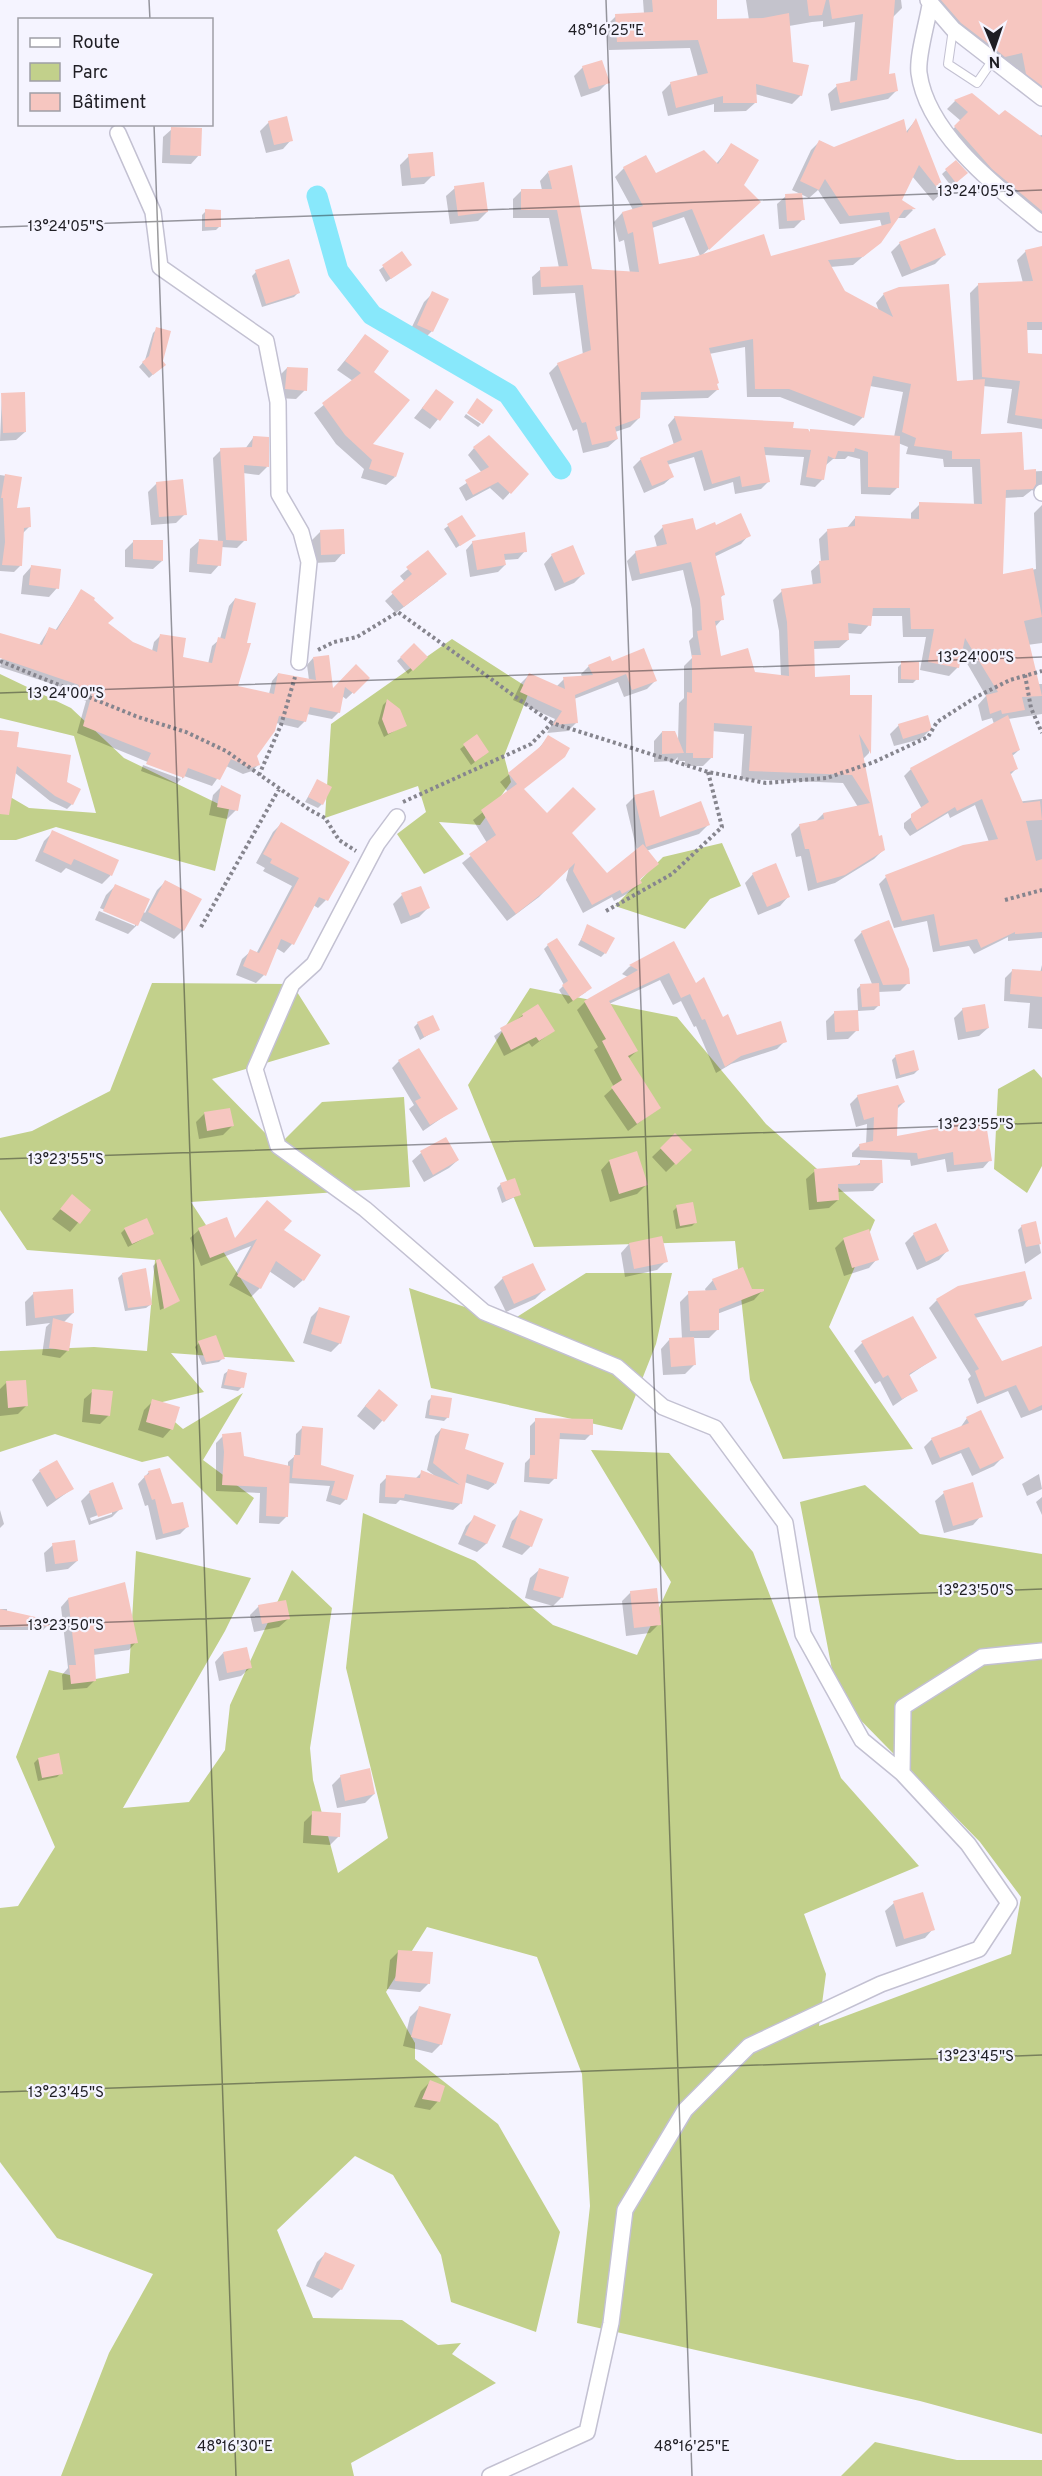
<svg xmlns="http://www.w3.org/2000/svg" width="1042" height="2476" font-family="Overpass,sans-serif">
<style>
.green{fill:#c2d08b}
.shadow{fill:#0003;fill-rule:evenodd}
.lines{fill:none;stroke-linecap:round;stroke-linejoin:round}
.canal{stroke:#88e8fb;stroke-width:21}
.building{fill:#f6c6c0}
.service-casing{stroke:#c3c1d2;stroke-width:10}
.minor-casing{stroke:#c3c1d2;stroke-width:18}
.path{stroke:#86858e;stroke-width:4;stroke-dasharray:3 3;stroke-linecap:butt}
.service{stroke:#fff;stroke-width:8}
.minor{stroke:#fff;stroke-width:15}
.ticks{fill:none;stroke:#1f1e24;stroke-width:1.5;stroke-opacity:0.45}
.ticks-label{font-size:15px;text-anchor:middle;fill:#1f1e24;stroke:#f5f4ff;stroke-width:4.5;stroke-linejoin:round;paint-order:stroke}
</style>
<rect width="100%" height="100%" fill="#f5f4ff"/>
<path class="green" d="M452 639 530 689 504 756 511 782 480 825 439 822 464 854 424 874 397 834 426 812 418 786 325 818 331 724Z
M0 674 71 708 124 758 229 809 215 871 56 827 16 840H0V791L29 808 96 813 74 736 0 718Z
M722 843 741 886 710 899 685 929 615 906 663 857Z
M152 983 292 984 330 1044 212 1079 278 1146 322 1102 404 1097 410 1187 191 1202 295 1362 171 1353 204 1392 154 1404 183 1429 243 1393 203 1460 254 1498 237 1525 168 1456 142 1462 55 1434 0 1452V1351L94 1347 147 1351 155 1260 27 1250 0 1210V1138L32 1131 110 1091Z
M530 988 677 1017 766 1124 875 1220 829 1327 913 1449 783 1459 750 1380 735 1241 534 1247 468 1085Z
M1034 1069 1042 1078V1166L1027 1193 994 1169 998 1089Z
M586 1273H672L656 1344 622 1430 431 1388 409 1288 509 1322Z
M591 1450 669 1453 753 1552 841 1778 919 1866 804 1914 826 1974 819 2026 1011 1954 1021 1897 980 1842 837 1696 800 1502 865 1485 920 1534 1042 1554V2434L920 2401 577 2323 590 2206 582 2074 537 1957 427 1927 386 1992 415 2043V2059L498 2124 560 2232 536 2332 451 2302 441 2255 393 2175 355 2156 277 2230 313 2318 402 2320 438 2345 461 2343 452 2354 496 2383 351 2463 354 2476H61L109 2353 153 2274 57 2238 0 2162V1908L18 1906 55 1847 16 1757 49 1670 90 1680 129 1673 136 1551 251 1578 225 1631 123 1808 189 1802 225 1750 230 1705 292 1570 332 1608 310 1748 313 1780 338 1873 388 1838 346 1668 363 1513 475 1561 553 1625 637 1655 671 1582Z
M875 2442 957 2460H1042V2476H841Z"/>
<path class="shadow" d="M643 0H715L716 20H749L746 0H901L902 8 893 17 888 75 897 90 888 99 831 111 828 94 837 86 850 83 855 22 823 27V21L812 22 789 26 792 63 801 95 792 104 755 94V103L746 111 714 112V104L668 116 662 92 671 83 698 77 690 48 609 50 607 25 616 16 644 14Z
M919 0H1042V98L1016 84 1011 63 994 67Z
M583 67 608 82 599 91 581 97 574 76Z
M972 94 999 117 1038 136 1042 135V227L946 136 961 121 947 109 955 101Z
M915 121 944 191 933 201 912 176 900 200 913 210 905 218H897L880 242 853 265 830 267 844 292 879 311 876 303 884 294 955 383 973 381 970 293 979 284 1023 283 1017 260 1026 251 1042 247V330H1026L1027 354 1042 356V429L1007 423 1012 389 983 386 980 435 1022 472 1042 471V496L1032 490 1023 497 1004 498 1001 576 1036 569 1034 513 1042 505V643L1027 645 1038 684H1042V714L1008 719 1019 750 1011 757 1017 768 1010 775 997 804 1042 799V938L1008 941V937L974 954 969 946 933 952 927 921 894 928 879 884 886 877 989 842 975 805 950 818 948 813 910 836 904 828V823L922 809 904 776 911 769 994 724 992 718 982 721 978 705 986 696 961 653 958 667 949 676 920 670 926 637H903L902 616H870L869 625 861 634 847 633 848 640 839 648 813 649 814 678 849 697 871 696 869 753 862 760 878 838 883 850 874 859 835 883 808 891 801 856 796 857 791 834 800 825 815 822 823 814 858 807 843 783 741 779 744 734 712 731V757L703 766H685V761H677L678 757 674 761 654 762V741L662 732 678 741 679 703 684 698V666L692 658 689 641 693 637 692 609 683 570 632 581 627 561 636 552 657 547 654 536 663 527 695 532 715 527 749 535 741 544 714 557 723 595 720 598 722 619 715 627 719 658 754 674 781 677 779 631 773 600 782 591 813 586 811 571 821 562 819 539 827 531 846 529 855 518 911 520V513L920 504 974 505 972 467H944L943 459 906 454 908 447 898 443V487L890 495 861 494 860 459 848 456 845 459H833L826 465 823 479 815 487 800 485 804 457 764 455 768 482 761 489 735 494 733 482 704 491 694 457 667 465 672 477 664 484 644 493 633 467 641 459 674 445 668 425 675 417 809 433 811 430 894 437 903 392 870 386 863 417 854 426 780 397H747L745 347 709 354 717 390 708 398 639 400V418L630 427 615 432 617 439 608 447 583 453 577 429 573 431 549 373 558 364 583 355 575 293 533 295 532 277 541 269 559 268 549 218H513V199L522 190H542L540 181 548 172 591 270 630 273 624 240 619 242 614 222 622 213 633 210 615 177 624 168 646 157 656 175 716 164 732 145 750 211 701 256 770 258 882 227 880 220 840 224 818 190 809 198 792 190 811 150 820 141 834 148 905 133ZM684 217 700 256 658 266 652 228Z
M269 122 291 140 283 149 266 153 260 131Z
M172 129 199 155 191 164 162 163 163 137Z
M409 156 433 175 424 184 402 186 400 165Z
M955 162 962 176 951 186 942 174Z
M455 188 487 212 478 221 450 224 446 196Z
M786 196 803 219 794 228 779 229 777 204Z
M206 211 220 226 216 230 202 231V215Z
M900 243 944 255 935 264 902 277 891 252Z
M402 253 410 265 386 282 379 270Z
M256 272 298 293 294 297 262 307 252 276Z
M433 293 432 331 423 340 409 333 424 302Z
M157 329 160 368 149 378 139 367 145 360 153 333Z
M365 336 372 372 371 445 395 477 386 485 361 478 364 469 336 444 314 413 353 381 337 370Z
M287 368 305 390 296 399 277 398 278 377Z
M436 391 452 402 430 429 414 418Z
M2 394 25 432 16 440 0 441Z
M466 414 481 424 478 427 464 417Z
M253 438 267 467 259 475 243 473 245 540 237 548 221 547 219 565 211 574 189 572 190 549 199 541 218 542 213 458 221 450 245 449Z
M474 448 527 474 503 500 490 488 466 501 459 488 482 473 468 455Z
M0 475 20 478 15 509 29 527 22 534 21 565 14 572 0 571Z
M157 483 185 514 176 523 151 525 148 492Z
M461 517 474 536 456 548 444 529Z
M321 531 343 553 335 562 313 563 312 540Z
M134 541 162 561 153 569 125 567V550Z
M473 542 525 551 518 559 504 560 505 565 498 572 470 577 466 550Z
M428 552 438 581 396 613 385 601 405 582 400 576Z
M552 555 583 574 574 583 555 591 544 564Z
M31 567 57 588 49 597 21 594 23 576Z
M81 591 106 624 132 643 152 651 154 642 160 636 181 658 208 664 212 646 220 639 229 606 235 599 237 688 269 694 272 681 278 674 309 680 307 665 313 658 332 691 368 678 346 699 342 696 339 712 332 719 307 714 305 721 298 728 276 723 256 756 259 764 252 771 243 774 226 766 212 786 184 776 182 779V776L77 733 86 701 72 695 74 691 0 667 6 645H39L49 629 55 631Z
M414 645 426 657 408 674 397 661Z
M611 663 655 681 647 689 624 697 618 682 574 699 576 723 568 731 547 733 555 719 513 700 521 683 529 675 556 687 564 679 582 677 581 674 589 666Z
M902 663 917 679 913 683H898V667Z
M387 701 405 725 384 737 378 723 383 705Z
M899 725 930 730 921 739 894 746 890 734Z
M0 732 16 748 66 783 72 804 67 809 50 801 14 772 0 792Z
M477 736 483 756 471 765 460 749Z
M548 737 523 790 547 815 570 833 607 876 637 851 626 805 635 796 659 819 708 825 699 834 646 851 657 864 639 880 641 883 632 891 614 901 612 897 583 913 566 880 569 867 539 897 507 921 462 863 487 843 473 820 508 792 500 782 535 753Z
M143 765 181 779 176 784 141 771Z
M317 781 322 804 318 808 305 802Z
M222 786 236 810 227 819 209 815 213 795Z
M281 824 326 900 318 908 313 905 292 944 284 953 276 948 264 975 256 983 236 975 242 959 251 951 256 954 292 886 263 871 265 868 256 863 273 832Z
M53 832 117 860 110 876 102 884 66 868 61 873 35 861 44 841Z
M753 874 788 897 780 906 758 915 745 883Z
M166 881 200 899 183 930 174 939 139 920 137 925 128 934 95 920 99 911 135 926V923L100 908 106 895 115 886 145 913 157 890Z
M402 895 428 908 419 917 401 924 393 904Z
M588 926 605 953 601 957 578 945Z
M862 932 908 983 900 991 878 992V1006L874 1010 858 1011 857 989 861 985 872 984 854 940Z
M674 943 695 985 736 1037 785 1041 777 1049 731 1064 716 1073 696 1026 694 1027 681 1001 673 1005 660 980 609 1004 637 1051 628 1059 660 1107 628 1131 604 1096 614 1087 594 1050 598 1047 577 1010 585 1002 628 977 622 974 629 967Z
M548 945 586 992 568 1004 559 990 564 985 544 949Z
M1042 965V1029L1028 1028 1030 1003 1004 1001 1005 978 1013 970 1040 973Z
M963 1009 988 1028 979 1036 958 1040 954 1018Z
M835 1012 857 1030 848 1039 827 1040 826 1021Z
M523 1015 553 1031 532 1047 529 1043 504 1056 494 1036Z
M418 1023 438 1029 420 1040 414 1027Z
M896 1056 918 1070 914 1074 896 1079 892 1060Z
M399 1061 456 1108 423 1131 409 1109 414 1105 392 1068Z
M858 1096 904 1102 897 1109 895 1138 944 1129 950 1123 990 1160 983 1168 947 1172 945 1159 911 1166 910 1160 852 1157V1153L860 1145 866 1144 867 1124 856 1127 850 1104Z
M205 1113 232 1126 223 1135 199 1139 196 1122Z
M675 1135 689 1150 666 1172 652 1157Z
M445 1139 458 1160 449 1168 424 1182 412 1161 421 1153Z
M609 1161 646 1185 637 1194 610 1202 601 1170Z
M861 1162 881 1183 873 1191 837 1192 838 1200 829 1208 809 1210 806 1179 815 1171 855 1167Z
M501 1184 519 1195 502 1203 497 1188Z
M72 1196 89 1210 70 1232 52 1219Z
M677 1207 696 1222 692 1226 676 1229 673 1211Z
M1035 1223 1041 1253 1025 1264 1018 1230 1022 1226Z
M125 1229 152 1234 128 1247 121 1233Z
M199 1230 235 1239 281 1230 303 1280 294 1288 269 1271 260 1288 251 1297 229 1285 251 1246 201 1266 190 1238Z
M914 1234 947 1251 939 1260 917 1270 905 1243Z
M844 1239 877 1259 869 1268 844 1276 835 1248Z
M629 1244 666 1261 657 1270 625 1277 621 1253Z
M157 1262 179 1301 160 1310 153 1266Z
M122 1274 150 1305 146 1308 125 1311 118 1278Z
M503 1278 544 1290 535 1299 506 1312 494 1287Z
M713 1280 751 1291H762L754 1300 717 1314 718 1329 709 1338H692L694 1365 685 1374 663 1375 661 1349 669 1340 682 1339 680 1302 689 1293 706 1292 705 1289Z
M34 1293 73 1313 63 1323 68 1350 60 1358 42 1355 46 1327 50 1323 26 1326 25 1302Z
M1030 1298 1023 1306 975 1318 1002 1362 1042 1348V1410L1021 1418 1008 1391 977 1404 968 1379 971 1376 929 1308 937 1300Z
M320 1308 340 1343 331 1352 303 1343 311 1317Z
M913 1318 935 1358 908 1376 916 1390 893 1406 880 1381 875 1384 854 1351 862 1343Z
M199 1343 223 1358 219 1362 202 1365 195 1347Z
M228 1371 242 1387 238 1391 221 1388 224 1374Z
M7 1382 26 1406 18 1414 0 1416V1389Z
M93 1391 109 1415 100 1424 82 1422 84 1399Z
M432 1397 448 1417 444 1421 425 1418 428 1401Z
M370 1400 396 1405 374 1430 357 1416Z
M153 1401 171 1429 163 1438 138 1430 144 1410Z
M967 1418 1002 1458 994 1466 972 1476 961 1453 932 1465 924 1447 932 1439 960 1428Z
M536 1420 591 1434 585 1440 558 1439 555 1478 549 1484 524 1482 525 1463 530 1458V1426Z
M302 1428 319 1467 353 1476 346 1499 340 1505 326 1501 330 1486 287 1483 286 1517 279 1524 259 1523 260 1493 216 1491V1443L223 1436 243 1457 288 1467V1462L295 1456 296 1434Z
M441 1429 495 1484 488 1490 464 1482 460 1504 453 1510 400 1500 396 1504 379 1503 380 1484 387 1477 415 1479 422 1472 435 1476 427 1470 435 1436Z
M40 1471 72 1489 47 1507 32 1480Z
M149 1472 187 1527 180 1534 156 1540 148 1505 145 1506 138 1484Z
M1039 1474 1042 1489 1027 1496 1022 1484Z
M90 1492 121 1508 112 1517 89 1525 81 1501ZM112 1510V1514L91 1521 90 1518Z
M944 1493 981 1516 973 1525 944 1533 935 1501Z
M1042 1497V1515L1036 1502Z
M0 1510 4 1524 0 1528Z
M521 1512 531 1546 522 1555 502 1547 512 1521Z
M475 1517 494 1525 486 1544 477 1552 458 1544 466 1526Z
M53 1545 77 1561 68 1569 46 1572 44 1553Z
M539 1570 562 1597 553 1606 525 1598 530 1578Z
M631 1592 659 1624 650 1633 626 1636 622 1601Z
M68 1599 136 1642 129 1650 93 1655 95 1680 87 1688 63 1690 62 1675 68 1668 61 1607Z
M259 1606 288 1619 279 1627 254 1632 250 1615Z
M0 1609H7V1612L47 1626 43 1630H0Z
M223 1653 250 1668 241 1676 219 1681 215 1662Z
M38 1759 61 1773 57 1777 38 1781 34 1763Z
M341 1776 374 1794 365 1803 337 1808 332 1785Z
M313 1813 339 1836 330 1845 303 1843 304 1822Z
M894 1903 933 1929 925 1938 896 1947 885 1911Z
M399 1951 429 1983 420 1992 387 1989 390 1960Z
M419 2008 441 2044 432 2053 403 2046 410 2017Z
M430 2082 438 2101 430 2110 414 2107 421 2091Z
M325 2254 341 2289 332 2298 306 2286 317 2262Z"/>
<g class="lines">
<path class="canal" d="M317 196 338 271 372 315 508 394 561 469"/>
</g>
<path class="building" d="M652 0H717V19L763 18 789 13 793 62 809 65 802 96 756 84 757 103H723V96L676 108 670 82 708 73 698 40 617 42 615 14 653 12Z
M807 0H826L822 15 809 16Z
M829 0H895L889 74 895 73 898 91 840 103 836 84 857 80 863 14 832 19Z
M941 0H1042V86L1026 74 1022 53 1005 57 994 48 993 44 990 45 961 23Z
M602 60 610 83 589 89 582 66Z
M972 93 999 115 1005 110 1042 137V211L992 169 954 126 968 112 954 100Z
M287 116 293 141 274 145 268 121Z
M916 118 945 192 942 194 919 165 902 200 916 209 904 210 881 243 863 257 828 260 845 291 893 317 883 293 899 287 949 284 957 381 985 379 981 434 1022 432 1024 470 1036 469V484L1033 489 1006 490 1003 574 1033 568 1042 617 1024 621 1042 696 1022 697 1025 710 1002 714 1001 710 990 714 986 695 998 692 965 638 959 668 928 662 934 629H911L910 608H873L871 626 848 623 849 640 814 641 815 677 850 675V695H872L871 754 859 734 879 836 882 835 885 850 845 875 817 883 809 849H805L799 824 824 819 823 813 870 803 852 775 749 771 752 726 714 723 713 758H693V753H686L687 692 692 693V655H701L697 631 702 630 700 599 691 562 640 574 635 551 667 544 662 525 693 518 696 530 715 522 716 525 741 513 751 536 715 553 725 595 721 596 724 620 715 621 721 656 748 648 755 672 789 676 787 622 781 589 821 583 819 561 829 560 827 529 855 526V516L919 519V502L982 504 980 459H952V451L914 446 916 438 902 432 911 384 873 376 864 418 789 389H755L753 339 709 348 719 383 717 384 719 390 641 392 640 418 615 427 618 439 592 445 586 422 582 423 557 363 591 350 583 285 541 287 540 267 568 266 557 210H521V189H552L548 171 572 165 592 269 639 272 633 232 628 234 622 212 643 206 623 167 646 155 656 173 704 150 718 164 731 143 759 160 744 185 761 202 709 250 692 209 652 222 659 264 694 257 764 234 771 256 891 223 889 212 849 216 825 179 819 190 800 181 819 140 834 147 904 119 907 133Z
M171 127 202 128 201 156 170 155Z
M433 152 435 176 411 178 408 154Z
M956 160 968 173 956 183 945 169Z
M484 182 488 212 458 216 454 186Z
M802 193 805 220 787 221 785 194Z
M205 209 221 210V227H205Z
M935 228 946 255 911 270 899 242Z
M1042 246V322H1027L1028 353 1042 354V419L1015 415 1020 381 982 377 978 283 1033 281 1025 250Z
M402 251 412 265 391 279 382 265Z
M289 259 300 293 266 304 255 270Z
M432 291 449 299 433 332 417 325Z
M156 327 171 331 163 361 166 365 153 375 142 362 149 356Z
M365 334 389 351 374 372 410 400 373 444 404 453 396 477 369 469 372 460 345 435 322 403 361 373 345 361Z
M287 367 308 368 307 391 285 389Z
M436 389 454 402 440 421 422 408Z
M25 392 26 432 3 433 1 393Z
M477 398 493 410 483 424 467 413Z
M674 416 794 422 793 428 808 429 810 432V429L900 436 899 488 868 487V452L855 448 854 452 838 451 835 459 828 456 824 480 806 477 811 450 764 447 770 482 742 487 740 476 712 484 702 450 667 461 674 477 652 486 640 458 682 440Z
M489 435 529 474 511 494 498 482 473 495 465 480 489 467 473 447Z
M253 436 269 437V467L244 465 247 541 226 540 220 448 252 447Z
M5 474 22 477 17 508 30 507 31 527 24 528 22 566 2 565 5 542 3 498H1Z
M183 479 187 515 159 517 156 482Z
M462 515 476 536 460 546 447 524Z
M344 529 345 554 321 555 320 530Z
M525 532 527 552 504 554 506 565 477 570 472 541Z
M199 539 223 541 221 566 197 564Z
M133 540H163V561L133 559Z
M573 545 585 574 564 583 551 554Z
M428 550 447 574 404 607 391 592 412 574 406 567Z
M31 565 61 569 59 589 29 585Z
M81 589 95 598 94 600 114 618 108 623 133 642 157 652 160 634 186 638 183 657 212 663 218 637 225 639 235 598 256 603 247 643H251L238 686 274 694 278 673 316 680 313 657 329 655 333 688 356 664 370 678 354 694 345 687 340 713 310 707 306 722 279 716 275 731 257 756 260 765 250 768 231 759 220 780 188 768 184 778 146 764 151 753 83 726 92 694 78 688 79 685 0 658V633L42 645 49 627 57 630Z
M414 643 428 657 413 671 400 657Z
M644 648 657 681 632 690 626 674 575 695 578 723 553 725 562 711 520 692 529 673 565 689 563 677 593 675 588 665 610 656 612 661Z
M901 661 919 662V680L901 679Z
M387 699 400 709 407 726 388 734 382 719Z
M928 715 932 730 903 739 898 724Z
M1008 715 1020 750 1012 753 1018 769 1010 772 1023 803 1040 801 1042 820 1026 821 1036 861 1042 859V932L1015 934V932L981 948 977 939 940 946 934 914 902 921 885 875 963 845 998 839 982 799 957 811 955 807 917 830 911 820V814L929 802 910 768Z
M0 730 19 732 17 747 71 755 67 782 81 789 73 805 55 796 17 766 9 815 0 814Z
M662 731H675L684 753 662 754Z
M477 734 489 752 475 762 463 744Z
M548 735 570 748 565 757 524 789 547 813 573 787 596 809 572 833 607 873 643 844 659 864 640 879 642 883 622 894 620 890 592 905 573 871 575 863 549 888 516 914 469 854 496 835 481 810 517 784 508 773 541 746Z
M317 779 332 787 323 805 308 797Z
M221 785 241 795 238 811 217 807Z
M654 790 660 817 701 801 710 825 646 847 634 795Z
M281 822 350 862 328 901 319 897 294 945 281 939 266 976 243 966 250 949 259 953 299 878 270 863 272 859 263 854Z
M52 830 119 860 112 876 74 859 71 865 43 852Z
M776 863 790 897 767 907 752 873Z
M165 880 202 899 184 931 148 912Z
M115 884 150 899 138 926 103 911Z
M421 886 430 908 410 916 401 893Z
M889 920 909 969 910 984 883 985 861 931Z
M587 924 615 938 606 954 581 940Z
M557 938 592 988 573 1001 562 985 568 981 547 944Z
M674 941 696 983 704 977 723 1017 728 1014 737 1035 781 1021 787 1042 741 1056 725 1067 705 1019 702 1020 690 994 681 998 669 973 609 1001 638 1051 628 1056 661 1108 637 1124 611 1087 622 1080 602 1041 606 1039 584 1001 638 970 629 965Z
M1012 969 1042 971V997L1010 994Z
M879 983 880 1006 862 1007 860 984Z
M538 1004 555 1031 539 1041 536 1037 511 1050 500 1028 523 1016 522 1014Z
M985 1004 989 1028 966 1032 962 1008Z
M858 1010 859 1031 835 1032 834 1011Z
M433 1015 440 1030 424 1037 417 1022Z
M419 1048 458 1109 430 1125 415 1101 421 1098 398 1060Z
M914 1050 919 1070 900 1075 895 1055Z
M898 1085 905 1102 898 1105 897 1136 950 1126V1121L985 1117 992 1161 954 1165 953 1152 918 1159 917 1153 860 1150 859 1144 873 1141 874 1117 864 1120 857 1095Z
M230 1108 234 1126 207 1131 204 1112Z
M675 1133 692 1150 676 1165 660 1148Z
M446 1137 459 1160 433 1175 420 1151Z
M637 1151 648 1185 619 1194 609 1160Z
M860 1160H882L883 1183 838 1184 839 1200 817 1202 814 1169 860 1165Z
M515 1178 521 1195 506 1200 500 1183Z
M72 1194 91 1210 80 1224 60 1209Z
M267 1200 292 1221 284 1230 321 1255 304 1281 276 1261 261 1289 237 1276 257 1239 210 1258 198 1228 227 1217 235 1238Z
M693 1202 697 1223 680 1226 676 1205Z
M147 1218 154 1234 132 1244 124 1228Z
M1036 1221 1041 1244 1026 1247 1021 1225Z
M936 1223 949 1251 926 1262 913 1233Z
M869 1229 879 1260 852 1268 843 1238Z
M662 1236 668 1262 634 1269 629 1243Z
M160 1259 180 1301 164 1309 156 1260Z
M533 1263 546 1290 514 1304 502 1277Z
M743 1267 752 1289H764V1291L719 1309V1330L690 1331 688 1291 717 1290 712 1279Z
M146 1268 152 1305 128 1308 122 1273Z
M1025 1271 1032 1299 974 1314 1002 1361 1042 1346V1405L1029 1411 1016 1385 985 1397 975 1371 979 1369 936 1299 958 1286Z
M73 1289 74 1313 35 1318 33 1292Z
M319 1307 350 1316 341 1344 311 1334Z
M913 1316 937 1358 909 1374 918 1391 902 1399 888 1375 883 1378 861 1341Z
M53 1318 73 1324 69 1351 49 1348Z
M216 1335 225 1359 206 1362 198 1341Z
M694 1337 696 1365 671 1367 669 1338Z
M228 1369 247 1373 244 1388 224 1385Z
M26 1380 28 1406 8 1408 6 1381Z
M92 1389 113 1391 110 1416 90 1414Z
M379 1389 398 1405 384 1422 365 1406Z
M431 1395 452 1398 449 1418 429 1415Z
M152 1399 180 1407 173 1430 146 1422Z
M981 1410 1004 1458 980 1469 969 1447 940 1458 931 1438 969 1423 966 1417Z
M535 1418 593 1419V1435L560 1433 557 1479 529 1477 530 1455H535Z
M302 1426 323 1428 321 1465 354 1475 347 1500 331 1495 335 1481 292 1478 294 1455H300Z
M441 1428 469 1434 465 1449 504 1463 496 1484 467 1474 462 1504 405 1494 404 1498 385 1497 386 1475 420 1478 421 1470 460 1485 433 1463Z
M241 1432 244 1456 290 1466 288 1517 266 1516 267 1487 222 1485 224 1452 222 1434Z
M57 1460 74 1489 56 1499 39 1470Z
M160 1468 172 1504 183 1502 189 1527 163 1534 155 1499 152 1500 144 1476 149 1474 148 1471Z
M113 1482 123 1509 98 1517 89 1491Z
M973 1482 983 1517 953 1526 943 1491Z
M520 1510 543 1519 532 1547 510 1538Z
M474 1515 496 1525 487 1544 465 1535Z
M75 1540 78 1561 55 1564 52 1543Z
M539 1568 569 1577 563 1598 533 1590Z
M125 1582 138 1643 94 1649 96 1681 71 1684 69 1665H76L68 1598Z
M657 1588 661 1625 634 1628 630 1591Z
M286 1600 290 1619 262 1624 258 1605Z
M0 1609 49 1620V1626L0 1627Z
M247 1647 252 1668 227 1673 223 1652Z
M59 1753 63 1774 42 1778 38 1758Z
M370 1768 375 1794 345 1801 340 1775Z
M312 1811 341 1813 340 1837 311 1835Z
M923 1892 935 1930 904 1939 893 1901Z
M398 1950 433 1952 430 1984 395 1981Z
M419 2006 451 2014 442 2045 411 2037Z
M430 2080 445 2086 440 2102 422 2099Z
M325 2252 355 2265 342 2290 314 2277Z"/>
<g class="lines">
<g class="service-casing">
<path id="service" d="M953 29 948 64 977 83 992 61"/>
</g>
<g class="minor-casing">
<path id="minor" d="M928 0 953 29 1042 98
M930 5C927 24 917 56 919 73 927 134 997 187 1042 224
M118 133 153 212 160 267 266 341 278 402 279 494 301 532 309 562 299 662
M1042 492V493
M397 817 377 844 314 964 292 984 255 1069 278 1146 365 1209 484 1312 617 1367 663 1407 715 1428 785 1523 803 1634 862 1740 902 1773 968 1844 1009 1903 979 1949 881 1984 749 2046 685 2110 625 2210 611 2323 587 2432 490 2476
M902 1773 903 1707 982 1657 1042 1651"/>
</g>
<path class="path" d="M318 650 334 642 357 637 398 612 552 723
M0 661 138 717 186 732 226 751 310 810 325 818 339 840 356 851
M1025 675 1031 708 1042 733
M259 775 281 725 295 677
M403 802 531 744 552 723 708 772 766 783 827 778 874 762 928 737 937 722 976 697 1010 680 1042 671
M1005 900 1042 890
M606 911 672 874 722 827 708 772
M201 927 279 789"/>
<use href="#service" class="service"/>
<use href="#minor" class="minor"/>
</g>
<path class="ticks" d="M149 0 150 20M606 0 692 2476M154 124 236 2476M0 227 1042 190M0 693 1042 657M0 1159 1042 1123M0 1626 1042 1589M0 2092 1042 2055"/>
<g class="ticks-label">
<text x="606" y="35">48°16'25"E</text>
<text x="976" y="196">13°24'05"S</text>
<text x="66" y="231">13°24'05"S</text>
<text x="976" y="662">13°24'00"S</text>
<text x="66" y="698">13°24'00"S</text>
<text x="976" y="1129">13°23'55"S</text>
<text x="66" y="1164">13°23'55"S</text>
<text x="976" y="1595">13°23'50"S</text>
<text x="66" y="1630">13°23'50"S</text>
<text x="976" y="2061">13°23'45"S</text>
<text x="66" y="2097">13°23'45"S</text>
<text x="235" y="2451">48°16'30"E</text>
<text x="692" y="2451">48°16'25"E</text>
</g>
<rect x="18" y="18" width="195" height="108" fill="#f5f4ff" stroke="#9f9ea7" stroke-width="1.5"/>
<rect x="30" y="38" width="30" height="9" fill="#ffffff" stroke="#9f9ea7" stroke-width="1.5"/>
<text x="72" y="48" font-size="18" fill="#1f1e24">Route</text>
<rect x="30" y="63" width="30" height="18" fill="#c2d08b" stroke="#9f9ea7" stroke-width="1.5"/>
<text x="72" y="78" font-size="18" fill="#1f1e24">Parc</text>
<rect x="30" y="93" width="30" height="18" fill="#f6c6c0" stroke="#9f9ea7" stroke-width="1.5"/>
<text x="72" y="108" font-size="18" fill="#1f1e24">Bâtiment</text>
<g transform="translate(994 48) rotate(178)" stroke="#f5f4ff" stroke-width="4.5" paint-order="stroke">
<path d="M0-4.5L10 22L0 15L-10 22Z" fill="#1f1e24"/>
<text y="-9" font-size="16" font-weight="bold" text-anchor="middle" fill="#1f1e24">N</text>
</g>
</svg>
